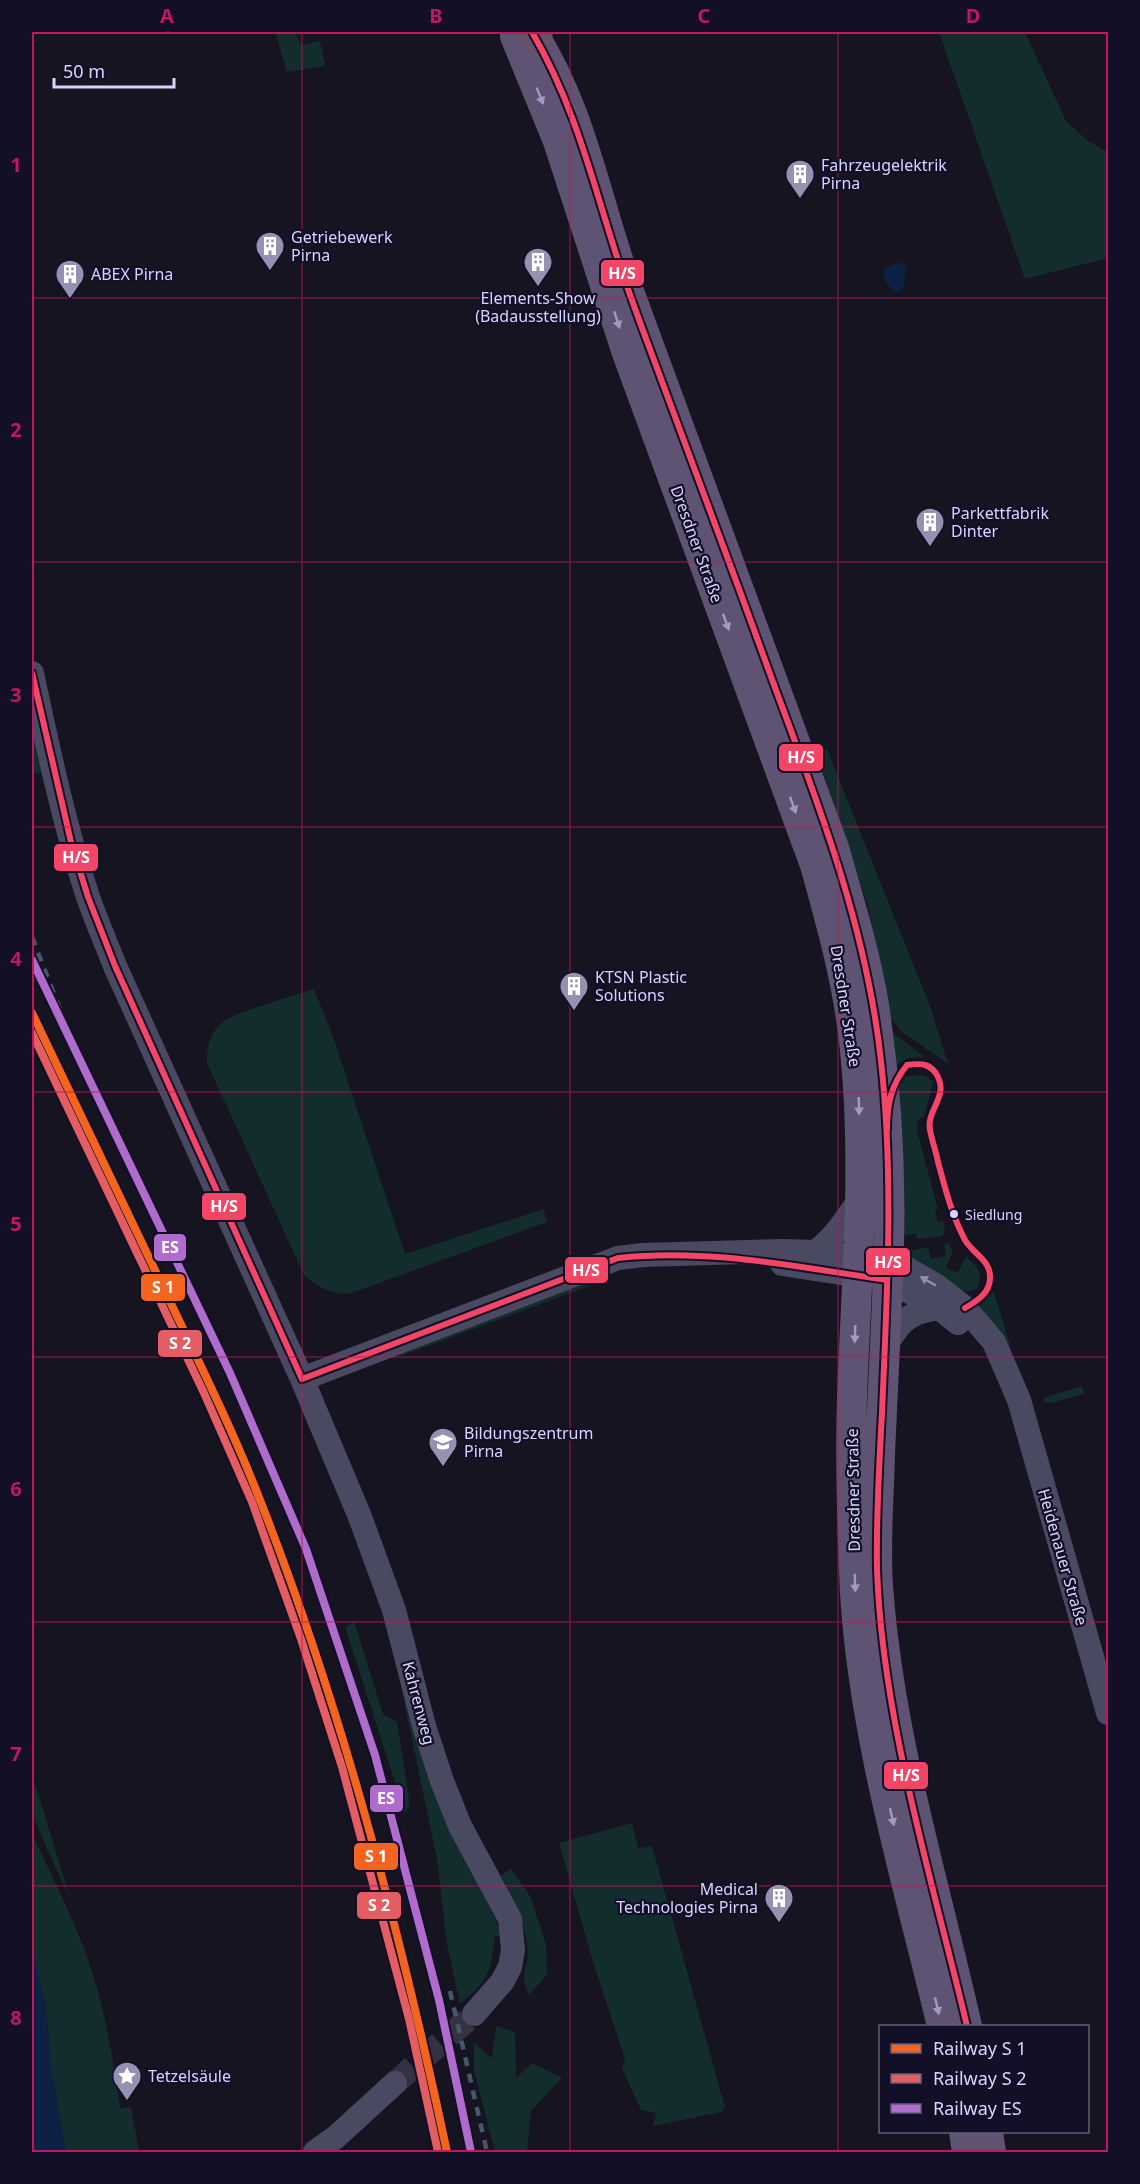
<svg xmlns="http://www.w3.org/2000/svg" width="1140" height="2184" font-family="'Noto Sans',sans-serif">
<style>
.green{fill:#132c2d}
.water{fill:#0d2144}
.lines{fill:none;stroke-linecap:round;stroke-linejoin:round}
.minor-tunnel{stroke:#333142;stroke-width:24;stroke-dasharray:24 12;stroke-linecap:butt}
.minor{stroke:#4a4962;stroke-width:24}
.major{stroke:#5e5373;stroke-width:30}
.highway{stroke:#67516a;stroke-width:33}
.rail{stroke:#43596b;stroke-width:4.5;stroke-dasharray:9 8;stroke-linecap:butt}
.bus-1-casing{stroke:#130f26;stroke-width:10}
.bus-1{stroke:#f34667;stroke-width:6}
.rail-1-casing{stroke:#130f26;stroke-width:12}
.rail-2-casing{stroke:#130f26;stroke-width:12}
.rail-3-casing{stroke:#130f26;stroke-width:12}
.rail-1{stroke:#f36421;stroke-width:8}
.rail-2{stroke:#e35d62;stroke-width:8}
.rail-3{stroke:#b06ccc;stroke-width:8}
.oneway{fill:#a29ac0}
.oneway2{fill:#928eb0}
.grid{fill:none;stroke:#c2185b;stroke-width:1.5;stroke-opacity:0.55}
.bus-dot{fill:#d9d4ff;stroke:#130f26;stroke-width:2}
.labels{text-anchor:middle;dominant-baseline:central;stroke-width:4.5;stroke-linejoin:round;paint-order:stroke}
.bus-label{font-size:14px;fill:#d9d4ff;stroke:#130f26;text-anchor:start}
.poi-label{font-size:16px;fill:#d9d4ff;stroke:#130f26;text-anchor:start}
.street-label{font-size:16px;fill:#d9d4ff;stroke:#130f26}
.line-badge{stroke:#130f26;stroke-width:2}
.badge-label{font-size:16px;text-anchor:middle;font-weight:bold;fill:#fff}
.neatline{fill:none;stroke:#c2185b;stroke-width:2}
.grid-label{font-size:20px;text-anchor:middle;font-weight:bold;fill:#c2185b}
</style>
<rect width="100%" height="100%" fill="#161421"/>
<path class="green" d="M275 32H295L301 45 320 41 325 66 287 72Z
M939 32H1025L1066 121 1088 141 1108 152V258L1025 279Z
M32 720 43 773 32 774Z
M827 749 930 1006 948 1064 901 1031 889 1015 867 903 818 758Z
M314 989 332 1034 405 1254 544 1209 547 1222 349 1294C329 1293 319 1288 304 1275L207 1063C206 1023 229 1016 261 1006 279 1000 297 994 314 989Z
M883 1020 897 1036 926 1058C914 1056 901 1058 895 1069Z
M917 1075 925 1076 932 1081V1087L924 1116 917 1121V1131L938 1209 935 1211 938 1222 943 1221 945 1232 941 1236 917 1239 916 1234 899 1236V1086L905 1077Z
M949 1243 953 1252 946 1267 957 1273 966 1257C977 1265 984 1274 977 1288L966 1292 952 1286 909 1259 905 1252 928 1247 931 1259 946 1256 944 1244Z
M590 1277 592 1285 401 1356V1350Z
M994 1292 1010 1345 1008 1346 979 1307Z
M1082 1386 1084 1394 1051 1403 1045 1402 1043 1398Z
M354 1621 383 1714 397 1722 410 1805 405 1813 345 1627Z
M406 1700 444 1814 496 1920 500 1936H495C491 1973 488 1981 460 2004L447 1944 437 1859 404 1701Z
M32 1777 39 1796 70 1899 32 1815Z
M632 1823 638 1848 652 1846 725 2107 721 2112 653 2126 656 2113 641 2110 622 2068 625 2059 594 1965 559 1843Z
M32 1833C49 1870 68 1908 83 1946 103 1997 113 2055 120 2109L131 2107 139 2152H66L51 2071 46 2008 32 1952Z
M511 1868 530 1896 546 1944 547 1975 529 1995C519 1972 527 1974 528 1953 528 1926 512 1900 501 1876Z
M496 2026 515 2032 516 2078 532 2063 562 2078 531 2111 527 2152H495L474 2070V2043L492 2058Z"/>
<path class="water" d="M900 262 907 267 903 287 898 292 893 291C887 283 881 279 885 268Z
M32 1952 46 2008 51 2071 66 2152H32Z"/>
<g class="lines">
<path class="minor-tunnel" d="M395 2083 474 2014"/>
<path class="minor" d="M32 673C48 748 64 824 88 897 96 920 106 943 115 966L302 1379 360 1517 394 1610 424 1726 442 1781 460 1826 510 1919 513 1950 510 1967 502 1982 474 2014
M815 1252C834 1239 847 1218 860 1199
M782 1264 887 1280 939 1308 958 1323
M885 1348C899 1321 909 1312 939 1308
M302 1379 618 1258 643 1255 784 1251 815 1252 888 1261 904 1267 937 1286 965 1308 994 1342 1019 1400 1108 1713
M315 2152 336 2137 395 2083"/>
<path class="major" d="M532 32C582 110 596 200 627 286 696 473 766 660 834 848 849 900 865 952 874 1005 886 1084 891 1165 889 1244 887 1314 883 1384 880 1454 879 1498 875 1542 878 1586 889 1737 934 1880 967 2026
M515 36 558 141 627 353 815 865C832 926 849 987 855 1050 867 1166 856 1282 852 1398 850 1463 852 1528 855 1593 864 1739 908 1884 942 2026
M964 2132 967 2152
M988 2132 991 2152"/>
<path class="highway" d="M536 32V38"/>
<path class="rail" d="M32 937 77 1053
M450 1991 487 2152"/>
<g class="bus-1-casing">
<path id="bus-1" d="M532 32C574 104 591 176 616 254 627 287 639 320 651 352 693 466 736 579 777 693 822 813 867 932 881 1061 894 1178 887 1295 882 1413 879 1465 876 1517 877 1569 882 1719 932 1879 967 2026
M32 673 71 842 88 897 115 966 302 1379
M887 1130C887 1104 891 1085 907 1065 921 1063 931 1063 938 1077 948 1097 926 1111 930 1130 932 1141 936 1151 938 1162 945 1188 952 1216 965 1240 973 1254 991 1260 990 1278 990 1293 977 1301 965 1308
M302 1379 618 1258C710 1248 796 1267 887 1280"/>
</g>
<use href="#bus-1" class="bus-1"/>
<g class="rail-1-casing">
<path id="rail-1" d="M32 1013C76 1105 120 1197 164 1289 197 1358 232 1428 260 1500 343 1711 400 1931 447 2152"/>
</g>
<g class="rail-2-casing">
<path id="rail-2" d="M32 1033 204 1393 252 1502 301 1639 342 1767 409 2019 438 2152"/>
</g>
<g class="rail-3-casing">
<path id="rail-3" d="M32 960 230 1373 306 1549 375 1755 439 2000 471 2152"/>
</g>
<use href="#rail-1" class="rail-1"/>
<use href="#rail-2" class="rail-2"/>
<use href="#rail-3" class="rail-3"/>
</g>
<defs><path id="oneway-solid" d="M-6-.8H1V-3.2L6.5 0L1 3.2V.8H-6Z" transform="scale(1.5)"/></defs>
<g class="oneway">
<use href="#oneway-solid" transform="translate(540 96) rotate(68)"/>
<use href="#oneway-solid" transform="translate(617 320) rotate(72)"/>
<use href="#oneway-solid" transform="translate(726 622) rotate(70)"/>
<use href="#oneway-solid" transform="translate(793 805) rotate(70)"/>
<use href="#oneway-solid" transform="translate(859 1106) rotate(88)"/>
<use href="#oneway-solid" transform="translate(855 1334) rotate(92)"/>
<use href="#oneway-solid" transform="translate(855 1583) rotate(88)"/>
<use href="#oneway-solid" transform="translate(892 1817) rotate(77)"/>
<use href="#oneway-solid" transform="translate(937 2006) rotate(77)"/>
</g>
<use class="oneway2" href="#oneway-solid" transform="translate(928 1281) rotate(-150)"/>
<path class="grid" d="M302 32V2152M570 32V2152M838 32V2152M32 298H1108M32 562H1108M32 827H1108M32 1092H1108M32 1357H1108M32 1622H1108M32 1886H1108"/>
<defs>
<g id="building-pin" transform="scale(1.5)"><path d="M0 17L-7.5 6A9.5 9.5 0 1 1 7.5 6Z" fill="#9591b1" stroke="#130f26"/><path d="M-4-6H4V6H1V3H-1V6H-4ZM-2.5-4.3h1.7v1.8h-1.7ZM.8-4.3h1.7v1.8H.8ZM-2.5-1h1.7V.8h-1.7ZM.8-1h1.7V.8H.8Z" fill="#fff"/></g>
<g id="university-pin" transform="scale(1.5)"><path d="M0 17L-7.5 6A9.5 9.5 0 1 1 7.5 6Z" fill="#9591b1" stroke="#130f26"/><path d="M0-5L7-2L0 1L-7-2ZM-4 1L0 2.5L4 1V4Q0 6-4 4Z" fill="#fff"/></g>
<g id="sight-pin" transform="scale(1.5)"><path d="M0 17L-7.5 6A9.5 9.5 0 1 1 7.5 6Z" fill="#9591b1" stroke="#130f26"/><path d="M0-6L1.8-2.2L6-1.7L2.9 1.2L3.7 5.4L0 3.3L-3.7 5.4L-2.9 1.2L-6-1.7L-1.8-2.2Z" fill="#fff"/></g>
</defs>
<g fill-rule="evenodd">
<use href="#building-pin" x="800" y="174"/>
<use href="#building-pin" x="270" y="246"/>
<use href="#building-pin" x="538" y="262"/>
<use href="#building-pin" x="70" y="274"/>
<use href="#building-pin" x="930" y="522"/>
<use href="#building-pin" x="574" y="986"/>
<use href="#university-pin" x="443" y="1442"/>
<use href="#building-pin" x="779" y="1898"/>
<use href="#sight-pin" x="127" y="2076"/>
</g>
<circle class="bus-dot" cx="954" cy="1214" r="5"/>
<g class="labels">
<g class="bus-label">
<text x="965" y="1214">Siedlung</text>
</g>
<g class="poi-label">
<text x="821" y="165">Fahrzeugelektrik<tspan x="821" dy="18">Pirna</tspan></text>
<text x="291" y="237">Getriebewerk<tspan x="291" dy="18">Pirna</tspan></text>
<text x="91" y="274">ABEX Pirna</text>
<text x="538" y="298" text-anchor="middle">Elements-Show<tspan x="538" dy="18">(Badausstellung)</tspan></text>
<text x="951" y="513">Parkettfabrik<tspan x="951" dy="18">Dinter</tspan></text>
<text x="595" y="977">KTSN Plastic<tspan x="595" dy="18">Solutions</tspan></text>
<text x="464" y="1433">Bildungszentrum<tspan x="464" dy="18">Pirna</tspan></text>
<text x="758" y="1889" text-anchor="end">Medical<tspan x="758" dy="18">Technologies Pirna</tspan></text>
<text x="148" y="2076">Tetzelsäule</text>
</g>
<g class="street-label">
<text transform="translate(697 544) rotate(70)">Dresdner Straße</text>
<text transform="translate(846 1006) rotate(81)">Dresdner Straße</text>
<text transform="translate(853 1490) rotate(-91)">Dresdner Straße</text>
<text transform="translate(1063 1557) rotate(74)">Heidenauer Straße</text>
<text transform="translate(419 1703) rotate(75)">Kahrenweg</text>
</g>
</g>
<g class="line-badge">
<rect x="600" y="259" width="45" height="28" rx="6" fill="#f34667"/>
<rect x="778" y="743" width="46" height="29" rx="6" fill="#f34667"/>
<rect x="53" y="843" width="46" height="29" rx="6" fill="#f34667"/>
<rect x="201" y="1192" width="46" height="29" rx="6" fill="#f34667"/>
<rect x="153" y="1233" width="34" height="29" rx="6" fill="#b06ccc"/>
<rect x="865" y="1247" width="46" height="29" rx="6" fill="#f34667"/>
<rect x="564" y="1256" width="45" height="28" rx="6" fill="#f34667"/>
<rect x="140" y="1273" width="46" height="29" rx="6" fill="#f36421"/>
<rect x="157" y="1329" width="46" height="29" rx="6" fill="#e35d62"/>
<rect x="883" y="1761" width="46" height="29" rx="6" fill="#f34667"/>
<rect x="369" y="1784" width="35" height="29" rx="6" fill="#b06ccc"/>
<rect x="353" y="1842" width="46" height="29" rx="6" fill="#f36421"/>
<rect x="356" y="1891" width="46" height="29" rx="6" fill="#e35d62"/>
</g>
<g class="badge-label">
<text x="622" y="279">H/S</text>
<text x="801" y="763">H/S</text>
<text x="76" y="863">H/S</text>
<text x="224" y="1212">H/S</text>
<text x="170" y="1253">ES</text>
<text x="888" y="1268">H/S</text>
<text x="586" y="1276">H/S</text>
<text x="163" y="1293">S 1</text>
<text x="180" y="1349">S 2</text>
<text x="906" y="1781">H/S</text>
<text x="386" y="1804">ES</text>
<text x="376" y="1862">S 1</text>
<text x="379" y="1911">S 2</text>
</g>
<rect width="1140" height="2184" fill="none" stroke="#130f26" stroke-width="66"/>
<rect x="879" y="2025" width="210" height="108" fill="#130f26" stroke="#625e7d" stroke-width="1.5"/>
<rect x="891" y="2044" width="30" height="9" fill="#f36421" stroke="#625e7d" stroke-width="1.5"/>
<text x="933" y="2055" font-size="18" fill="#d9d4ff">Railway S 1</text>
<rect x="891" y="2074" width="30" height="9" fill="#e35d62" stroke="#625e7d" stroke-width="1.5"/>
<text x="933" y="2085" font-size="18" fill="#d9d4ff">Railway S 2</text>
<rect x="891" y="2104" width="30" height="9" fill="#b06ccc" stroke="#625e7d" stroke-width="1.5"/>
<text x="933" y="2115" font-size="18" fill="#d9d4ff">Railway ES</text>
<path d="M54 78v9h120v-9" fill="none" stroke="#d9d4ff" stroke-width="3"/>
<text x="63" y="78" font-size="18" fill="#d9d4ff" stroke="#130f26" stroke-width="4.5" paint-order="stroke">50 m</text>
<rect x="33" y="33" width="1074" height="2118" class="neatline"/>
<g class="grid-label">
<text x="167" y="23">A</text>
<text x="436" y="23">B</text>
<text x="704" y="23">C</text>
<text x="973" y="23">D</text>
<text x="16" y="172">1</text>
<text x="16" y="437">2</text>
<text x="16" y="702">3</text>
<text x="16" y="966">4</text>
<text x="16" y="1231">5</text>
<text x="16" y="1496">6</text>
<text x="16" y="1761">7</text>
<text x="16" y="2025">8</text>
</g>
</svg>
